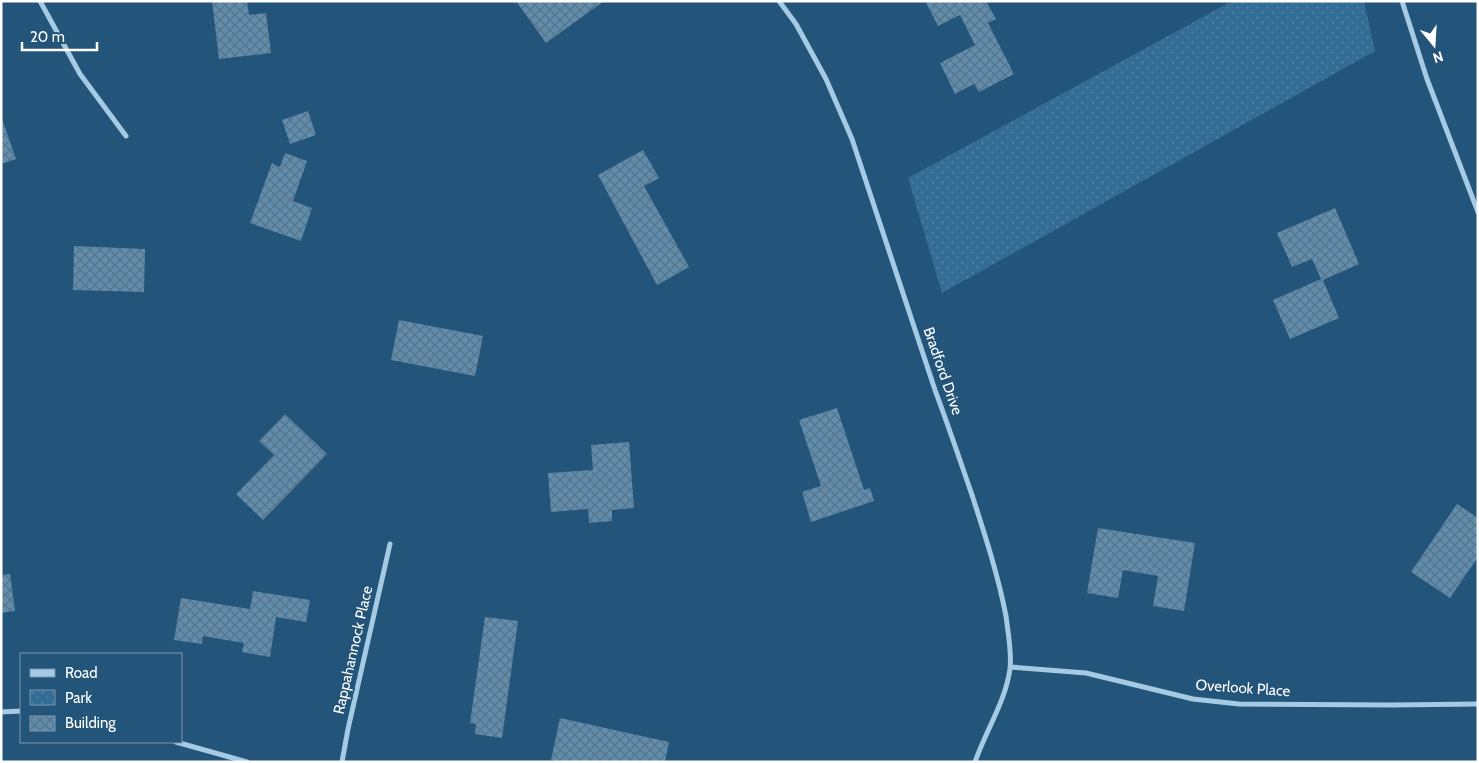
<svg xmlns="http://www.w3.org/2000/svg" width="1479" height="763" font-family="Cabin,sans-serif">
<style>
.park{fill:url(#park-dots)}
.building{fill:url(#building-cross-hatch)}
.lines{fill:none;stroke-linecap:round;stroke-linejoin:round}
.minor{stroke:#a5cae4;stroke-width:5}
.labels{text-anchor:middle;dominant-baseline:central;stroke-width:4;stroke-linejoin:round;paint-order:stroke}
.street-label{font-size:15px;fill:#fff;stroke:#235479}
</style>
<defs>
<pattern id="park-dots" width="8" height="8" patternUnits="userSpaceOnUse" patternTransform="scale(1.25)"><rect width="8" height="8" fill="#336d95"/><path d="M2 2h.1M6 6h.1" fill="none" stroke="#5283a5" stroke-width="1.8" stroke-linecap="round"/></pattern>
<pattern id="building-cross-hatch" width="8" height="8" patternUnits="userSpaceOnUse" patternTransform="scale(1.25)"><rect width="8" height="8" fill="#608dad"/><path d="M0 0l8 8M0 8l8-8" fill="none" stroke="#587386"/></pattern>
</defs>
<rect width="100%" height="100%" fill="#235479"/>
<path class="park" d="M1232 1H1364L1375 51 942 293 908 178Z"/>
<path class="building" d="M212 1H247L249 15 266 13 271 53 219 59Z
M516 1H604L546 43Z
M925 1H986L996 19 988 23 1014 74 979 92 974 84 955 94 940 63 975 45 960 15 938 26Z
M308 111 316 135 290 144 282 120Z
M1 116 16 159 1 164Z
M643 150 659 178 644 186 689 267 657 285 598 175Z
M285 153 307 161 293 201 312 208 301 241 250 223 272 163 280 167Z
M1335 208 1359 264 1323 280 1339 318 1290 339 1273 300 1321 279 1312 259 1292 267 1277 233Z
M74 246 145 249 144 292 73 290Z
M399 320 483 336 475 376 391 360Z
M837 408 864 490 870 488 874 501 811 522 802 492 821 486 799 420Z
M285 414 327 454 263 520 236 494 274 455 259 441Z
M629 442 634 508 612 510V521L589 523 588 509 551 512 548 473 593 470 591 445Z
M1457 504 1478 518V557L1450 598 1411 572Z
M1098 528 1195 543 1184 611 1153 606 1158 576 1123 570 1118 598 1087 593Z
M10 574 15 611 1 613V575Z
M253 591 310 600 306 622 276 617 270 657 242 652 244 643 203 636 202 644 174 640 181 598 250 609Z
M485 617 518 621 502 738 475 734 476 724 470 723Z
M560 718 669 742 665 762H559L551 760Z"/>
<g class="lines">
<path class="minor" d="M40 1 80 74 126 136
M779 1 796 24 826 79 852 139 935 390C948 425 960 460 972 495 985 535 998 575 1006 616 1008 633 1012 652 1010 669 1005 703 986 730 975 762
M1402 1 1427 79 1478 212
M1010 667 1086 673 1193 699 1239 704 1392 705 1478 704
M1 712 21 711
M176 742 247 762
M342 762 348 729 390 544"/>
</g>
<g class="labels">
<g class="street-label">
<text transform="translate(943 371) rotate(71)">Bradford Drive</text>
<text transform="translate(353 650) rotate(-77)">Rappahannock Place</text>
<text transform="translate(1243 688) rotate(4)">Overlook Place</text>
</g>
</g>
<rect width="1479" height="763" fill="none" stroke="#ffffff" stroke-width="5"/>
<rect x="20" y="653" width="162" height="90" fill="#235479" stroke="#7b98af"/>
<rect x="30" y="669" width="25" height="8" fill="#a5cae4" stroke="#7b98af"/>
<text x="65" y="678" font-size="15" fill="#ffffff">Road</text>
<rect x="30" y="690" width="25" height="15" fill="url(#park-dots)" stroke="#7b98af"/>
<text x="65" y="703" font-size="15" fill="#ffffff">Park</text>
<rect x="30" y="716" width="25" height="15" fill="url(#building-cross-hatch)" stroke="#7b98af"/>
<text x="65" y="728" font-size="15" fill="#ffffff">Building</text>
<g transform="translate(1434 45) rotate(162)" stroke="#235479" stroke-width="4" paint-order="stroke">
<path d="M0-4L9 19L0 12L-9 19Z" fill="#ffffff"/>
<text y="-8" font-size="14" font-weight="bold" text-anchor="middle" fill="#ffffff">N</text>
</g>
<path d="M22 42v8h75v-8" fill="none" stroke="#ffffff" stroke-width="2.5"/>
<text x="30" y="42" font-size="15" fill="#ffffff" stroke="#235479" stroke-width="4" paint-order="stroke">20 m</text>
</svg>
